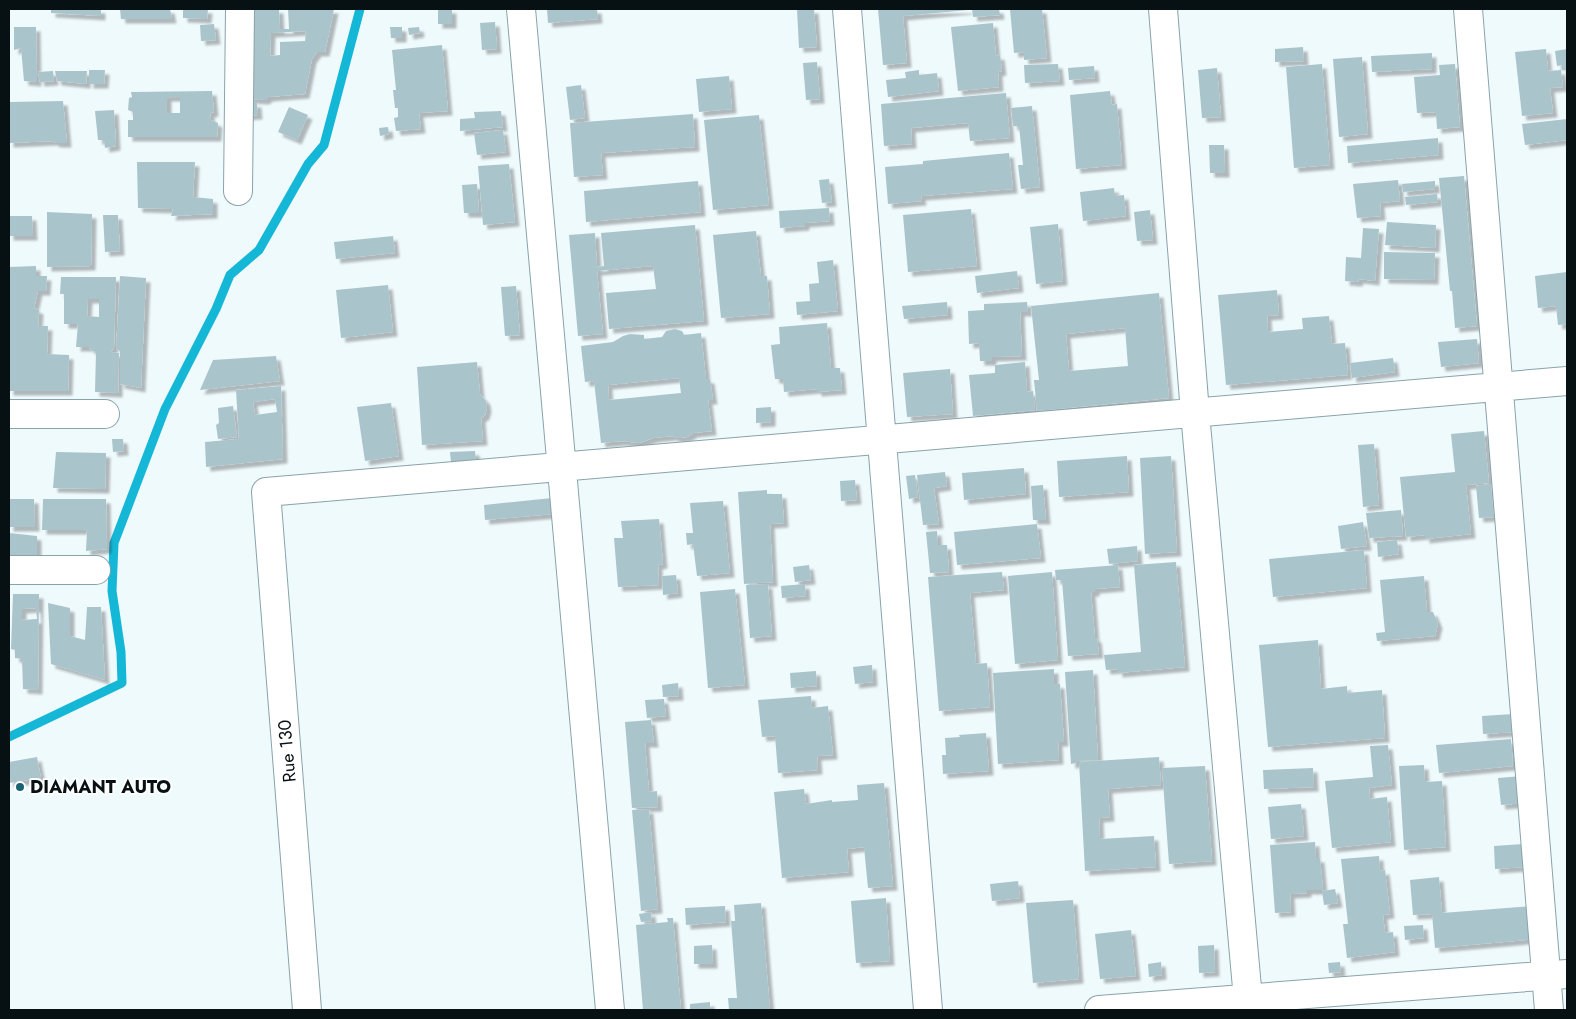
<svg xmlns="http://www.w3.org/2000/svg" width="1576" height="1019" font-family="Jost,sans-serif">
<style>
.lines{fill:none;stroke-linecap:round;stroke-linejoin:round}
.stream{stroke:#15b7d6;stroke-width:9}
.building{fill:#aac4cb;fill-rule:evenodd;filter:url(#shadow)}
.street-casing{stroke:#89a3aa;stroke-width:30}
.street{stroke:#fff;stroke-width:28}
.poi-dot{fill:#1b6272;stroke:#fff;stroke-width:2}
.labels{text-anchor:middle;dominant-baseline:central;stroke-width:4;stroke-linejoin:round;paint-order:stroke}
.street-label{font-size:18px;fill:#071012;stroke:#fff}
.poi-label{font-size:18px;font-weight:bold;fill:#071012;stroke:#fff;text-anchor:start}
</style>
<defs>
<filter id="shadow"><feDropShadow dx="4.5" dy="4.5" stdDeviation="1" flood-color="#0004"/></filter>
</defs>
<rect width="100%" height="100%" fill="#effafd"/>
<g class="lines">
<path class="stream" d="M9 737 122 683 121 652 112 591 114 543 165 409 216 309 230 275 259 250 308 164 324 145 360 9"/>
</g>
<path class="building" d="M51 9H101V16L51 13Z
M120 9H170L172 19H121Z
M183 9H208L207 19 183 18Z
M244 9H279L280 29H289L288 9H334L325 52H317L312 59 305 94 268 97 265 100 245 99ZM306 31 305 41 280 42V55L270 56 271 33Z
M438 9H452V24H438Z
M547 9H597L598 19 548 23Z
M797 9H814L817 47 799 48Z
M878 9H968V10L903 16 907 63 883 65Z
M972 9H999L1000 15 973 17Z
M1010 9H1042L1047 58 1024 60V52L1014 53Z
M495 22 497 49 482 50 480 23Z
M993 23 996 56 1000 55 1002 71 998 72 999 87 958 91 951 27Z
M214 24 216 40 201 41 200 25Z
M14 27H36L37 82 24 81 21 48 14 50Z
M390 27H402V38H391Z
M419 27 420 33 409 35 408 28Z
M442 45 448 111 419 113 421 129 396 131 394 118 398 117V108H395L393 90H396L392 50Z
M1303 47 1304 61 1275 62V49Z
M1546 49 1548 71 1561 70 1563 87 1550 88 1553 113 1522 116 1515 52Z
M1567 49V70H1562V65L1557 66 1555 51Z
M1432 53V69L1372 72 1371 56Z
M1362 57 1368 134 1339 137 1333 59Z
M817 62 820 99 806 100 803 63Z
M1058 64 1060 81 1025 83 1024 65Z
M1322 64 1330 165 1294 168 1286 67Z
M1455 64 1460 127 1437 129 1436 112 1417 113 1414 77 1440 75 1439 65Z
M1094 66 1095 78 1069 80 1068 68Z
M1217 68 1221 117 1202 118 1198 70Z
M89 70H105L104 84H89Z
M919 70V75L937 73 939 91 888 97 886 80 906 78 905 72Z
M53 71 54 81 40 82 38 72Z
M55 71H87L86 84 57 81Z
M729 76 732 109 699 112 696 79Z
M581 85 585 118 570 120 566 87Z
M212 91 214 112 210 113 211 120 218 123 217 137H128V120H133V112L128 110 129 98 132 97 131 92ZM167 97H180V113H167Z
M1110 91 1112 105 1117 104 1122 165 1076 169 1070 95Z
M1006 93 1010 138 970 141 968 123 911 128 912 144 884 146 881 104Z
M63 101 67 143H56L53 141 9 143V102Z
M243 103H257L258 115 243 116Z
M1032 106 1040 187 1021 189 1018 165H1023L1019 126H1013L1011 108Z
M289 107 308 115 297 140 278 132Z
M114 110 116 146 105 148 104 140H98L95 111Z
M501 111 503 127 460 131V119L475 118 474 112Z
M693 114 695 147 601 153 603 175 574 177 570 123Z
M759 115 769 205 713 210 704 120Z
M1567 119V140L1525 145 1522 124Z
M388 127 389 134 380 136 379 128Z
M503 130 506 152 477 155 474 133Z
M1438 138 1439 155 1348 163 1347 146Z
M1209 145H1224L1225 173H1210Z
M1009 153 1013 189 921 196 922 201 888 204 885 167 923 164V161Z
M137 162H195L193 197 213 199V214L171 216 173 209 138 208Z
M509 164 515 222 483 225 478 166Z
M1464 176 1477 326 1455 328 1452 291H1450L1439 178Z
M829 179 832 202 822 203 819 180Z
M1398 180 1400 201 1380 203 1381 216 1357 218 1353 184Z
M698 181 701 212 586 222 584 191Z
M1435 181V189L1403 192 1402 184Z
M477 184 479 213H464L462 185Z
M1114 188 1115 196 1124 195 1126 216 1083 221 1080 192Z
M1437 194 1438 202 1406 205 1405 197Z
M829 208 830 221 805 223V226L780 228 779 211Z
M971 209 977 266 908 272 903 215Z
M1150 210 1153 240 1137 241 1134 212Z
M47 212 92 214 91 266 47 267Z
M103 215H118L120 251 105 252Z
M9 216H32L33 236H9Z
M1387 222 1436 225 1435 248 1385 245Z
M1058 224 1063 281 1036 284 1030 227Z
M695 225 704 321 609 329 606 293 656 289 653 266 597 271 603 334 578 336 569 235 595 233 597 267 604 266 601 233Z
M1363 228 1379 229 1375 281 1359 279 1358 282 1345 281 1346 257 1361 258Z
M756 231 761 276H767L770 314 721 318 713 235Z
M393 236 395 253 336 259 334 242Z
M1384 252 1435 253 1434 280 1384 279Z
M833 260 838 311 797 315 796 302 810 301 809 284 819 283 817 262Z
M36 266V276H47L46 291H38L34 308 39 310 38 326H48L47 354 69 355 68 391H9V267Z
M1017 271 1019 288 977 293 975 276Z
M1567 272V324L1558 325 1556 306 1538 308 1535 276Z
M120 276 146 278 141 388 120 384V351L116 349Z
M61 277H116L114 347 111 352 119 353 118 393 95 392 96 352 92 351 89 347H76L78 324H64V294H60ZM88 299H99V317L87 316Z
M388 285 393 332 341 338 336 290Z
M516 286 520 335 505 336 501 287Z
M1277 290 1279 315 1267 316 1268 332 1303 329 1302 318 1329 316 1332 344 1345 343 1348 375 1226 385 1218 295Z
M1159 293 1169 398 1037 411 1034 380H1039L1031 306ZM1125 328 1128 366 1069 371 1066 334Z
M947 302 948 315 904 319 902 306Z
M1027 302 1028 312H1020L1022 356 992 357V361H980L979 343 969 344 968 311 984 310V304Z
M827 323 831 368H840L842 390 817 392V389L784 392 783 379H775L771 345 780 344 779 327Z
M675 329 682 331 684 335 701 333 706 379H710L713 400H708L712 431 693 433 687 437 678 438 672 436 653 438 639 443 621 441 601 443 594 381 585 382 581 346 613 342 623 336 630 334 644 335V339L662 337 666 331ZM679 378 681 393 609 400 608 385Z
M1477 339 1479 363 1441 367 1438 342Z
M276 356 280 381 200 390 213 360Z
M1393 358 1395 372 1352 378 1350 363Z
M477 362 480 394 486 401 487 408 485 415 481 418 483 441 422 445 417 367Z
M1025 362 1027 392 1033 391 1035 410 973 416 969 375 995 373V365Z
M950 369 953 414 907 417 903 373Z
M281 386 283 459 206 467 205 442 239 439 236 390ZM275 399 277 412 255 415 253 402Z
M391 403 399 456 365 461 357 407Z
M233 406 237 437 218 439 216 425 219 423 218 408Z
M771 407V422L756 423V408Z
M1484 431 1489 483 1466 485 1471 534 1425 539V535L1406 537 1400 477 1455 472 1451 434Z
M112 439H123L124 451 113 452Z
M1374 444 1379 505 1363 507 1358 445Z
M475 451 476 461 451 462 450 452Z
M56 452 106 453 105 489 53 488Z
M1127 456 1129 492 1059 497 1057 461Z
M1171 456 1177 552 1145 554 1140 458Z
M1024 468 1026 494 964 500 962 473Z
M945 472 947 486 934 488 939 524 923 525 917 475Z
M915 475 918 497 909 499 906 476Z
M855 480 857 500 841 501 840 481Z
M1491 484 1494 517 1479 518 1476 486Z
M1043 485 1046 520H1033L1031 486Z
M767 490V494H782L784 523 770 524 773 582 744 584 738 492Z
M552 498 553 514 485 520 484 505Z
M9 499H34L35 527H9Z
M43 499H106L107 549 86 551 87 530H42Z
M723 501 730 573 697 576 693 544 687 545 686 533H693L690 503Z
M1401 510 1403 536 1369 538 1366 513Z
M659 519 663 564 658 565 659 585 618 587 614 538H623L621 521Z
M1363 522 1367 546 1341 549 1338 526Z
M1037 524 1041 558 957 565 954 532Z
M937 531 938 545H947L949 572 930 573 926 532Z
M9 533 37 536V557L9 556Z
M1397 540 1399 554 1378 557 1377 542Z
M1137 546 1138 561 1109 564 1107 549Z
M1364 550 1367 588 1273 597 1269 559Z
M1176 562 1185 667 1118 673V669L1106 670 1104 655 1141 652 1134 565Z
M809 565 811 580 795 582 793 567Z
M1118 565 1120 587 1095 589V592H1091L1095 638H1097L1099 654 1068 656 1062 580H1056L1055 570Z
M1002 572 1004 590 970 593 976 664 987 663 990 707 939 711 928 577Z
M1052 572 1058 660 1015 664 1008 576Z
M676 575 678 593 663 595 662 576Z
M1424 576 1427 612H1433L1438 624 1435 636 1377 641 1376 633 1385 632 1380 580Z
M768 584 772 636 750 638 746 585Z
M805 584 806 596 782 598 781 586Z
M735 589 745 685 708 688 700 592Z
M13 594H39L38 690 23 689 22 659 15 658V650L11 649ZM36 608 37 619 22 620V609Z
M48 603 70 608V636L85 640 87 607H101L105 680 51 664Z
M1318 640 1321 689 1347 686V693L1382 690 1385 738 1268 747 1259 645Z
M872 665 873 682 855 684 853 667Z
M1054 669V684H1060L1064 742H1058L1059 760 998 764 993 673Z
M1093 670 1098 760 1076 761V763L1071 764 1065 672Z
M816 671 817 686 791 688 790 673Z
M678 683 679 696 663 697 662 685Z
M811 696 812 708 828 706 833 755 817 756 818 770 778 773 775 736 762 737 758 700Z
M664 699 666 716 647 718 645 700Z
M1513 714 1515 732 1483 734 1482 716Z
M651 720 654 743H645L649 792 657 791 658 807 632 808 625 722Z
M986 733 989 771 943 774 942 755H946L945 738 960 737 959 735Z
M1511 739 1513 766 1439 773 1436 745Z
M1388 745 1392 785 1369 788 1370 799 1387 797 1391 842 1332 848 1325 781 1373 777 1370 746Z
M37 757 41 778 9 783V762Z
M1159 757 1161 785 1108 789 1110 817 1099 818 1100 839 1154 836 1156 867 1085 871 1079 762Z
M1424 765 1425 782 1442 781 1446 847 1404 850 1399 766Z
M1205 766 1212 861 1169 864 1162 768Z
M1313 768 1314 787 1264 789 1263 770Z
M1522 776 1525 803 1501 805 1498 778Z
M884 783 893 886 868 888 864 847 847 849 849 872 782 878 774 792 804 789 806 804 832 800V802L858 800 857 785Z
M1301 804 1304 836 1271 839 1268 807Z
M649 809 658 909 641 911 632 810Z
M1315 842 1316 858H1320L1323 890H1307V893L1290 894 1291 912 1275 913 1270 845Z
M1523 844 1525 867 1495 869 1494 846Z
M1379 856 1380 871 1385 870 1390 914 1383 915 1385 933 1393 932 1395 952 1347 958 1343 924H1348L1341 859Z
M1439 877 1442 913 1533 906 1536 939 1435 948 1432 914 1413 915 1410 880Z
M1018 881 1020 898 992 901 990 884Z
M1335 889 1338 903 1324 905 1322 891Z
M886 898 890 961 856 963 851 901Z
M1073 900 1079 979 1033 983 1026 903Z
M761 903 770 1010H729L728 998H737L731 921H735L734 905Z
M725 906 726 922 686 925 685 908Z
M651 912 652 921 641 922 639 914Z
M667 918H673L681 1010H643L636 925 668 922Z
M1423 925 1424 938 1405 940 1404 926Z
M1131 930 1136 976 1100 979 1095 934Z
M712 945 713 964H694V946Z
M1214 945 1215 972 1199 973 1198 946Z
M1161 962 1162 975 1149 977 1148 964Z
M1340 962 1341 972 1329 973 1328 963Z
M710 1002V1010H690V1004Z"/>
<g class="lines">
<g class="street-casing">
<path id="street" d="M521 9 610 1010
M847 9 928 1010
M1163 9 1195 413 1249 1010
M1468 9 1549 1010
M238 191 240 9
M9 414H105
M9 570H96
M307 1010 266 492 1567 381
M1099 1010 1567 974"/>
</g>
<use href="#street" class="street"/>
</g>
<circle class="poi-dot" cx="20" cy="787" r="5"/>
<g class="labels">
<g class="street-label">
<text transform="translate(287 751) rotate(-95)">Rue 130</text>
</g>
<g class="poi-label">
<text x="30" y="787">DIAMANT AUTO</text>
</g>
</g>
<rect width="1576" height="1019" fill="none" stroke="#071012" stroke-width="20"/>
</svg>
